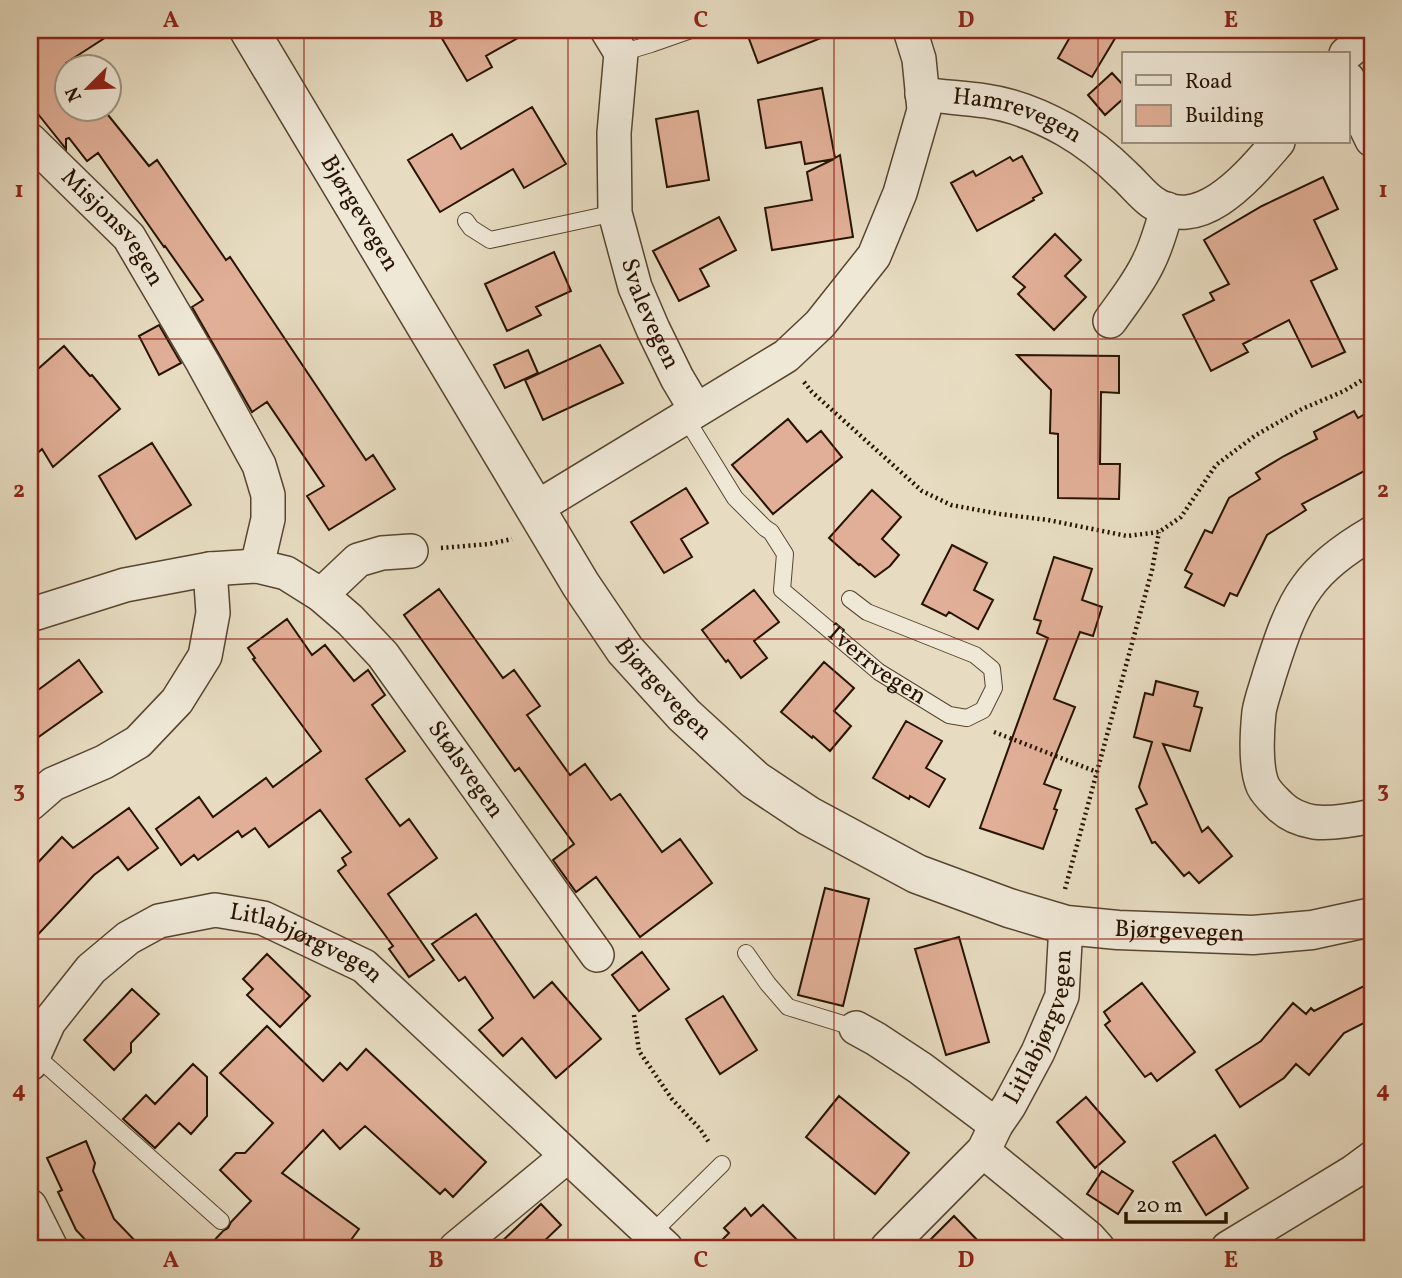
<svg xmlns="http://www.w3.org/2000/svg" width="1402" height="1278" font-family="Vollkorn,serif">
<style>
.building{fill:#e1af97;stroke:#271300;stroke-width:2}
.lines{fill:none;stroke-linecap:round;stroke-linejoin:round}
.service-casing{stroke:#574530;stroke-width:18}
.minor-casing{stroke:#574530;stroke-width:36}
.tertiary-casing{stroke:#574530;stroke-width:41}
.path{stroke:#271300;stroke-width:4.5;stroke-dasharray:2 3.5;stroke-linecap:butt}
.service{stroke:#efe8d7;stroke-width:16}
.minor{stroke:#efe8d7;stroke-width:33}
.tertiary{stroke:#efe8d7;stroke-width:38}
.grid{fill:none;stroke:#8f2418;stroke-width:2;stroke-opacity:0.55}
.labels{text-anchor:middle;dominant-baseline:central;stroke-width:7;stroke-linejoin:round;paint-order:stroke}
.street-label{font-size:24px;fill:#271300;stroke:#efe8d7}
.neatline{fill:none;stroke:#8f2418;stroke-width:2.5}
.grid-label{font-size:23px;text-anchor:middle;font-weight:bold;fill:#8f2418}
</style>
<rect width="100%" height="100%" fill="#e7dcc1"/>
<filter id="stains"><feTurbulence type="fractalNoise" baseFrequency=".00286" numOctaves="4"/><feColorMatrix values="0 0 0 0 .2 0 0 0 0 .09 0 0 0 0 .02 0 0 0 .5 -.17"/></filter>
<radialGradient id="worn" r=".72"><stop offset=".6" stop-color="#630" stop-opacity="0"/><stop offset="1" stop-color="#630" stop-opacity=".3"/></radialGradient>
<path class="building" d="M30 30H117L66 63V108H106L104 110 149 166 157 160 226 260 230 257 366 460 373 455 395 489 329 530 307 496 324 486 267 402 252 412 192 307 203 300 165 246 164 247 98 153 87 161 69 138 66 139V149L30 104Z
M437 30H532L486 56 492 67 467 81Z
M763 30H838L839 31 758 63 748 36Z
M1074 30H1120L1092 77 1058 58Z
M1112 73 1124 86V98L1105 115 1088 95Z
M822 88 835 158 840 155 853 237 772 250 765 208 812 200 807 172 834 159 805 164 801 142 766 148 758 100Z
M532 107 566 164 524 188 513 169 440 212 408 160 452 134 461 149Z
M698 111 709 180 667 187 656 119Z
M1022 156 1042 193 1033 198 1034 200 977 231 951 183 973 171 976 176 1010 157 1013 161Z
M1323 177 1338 209 1314 220 1337 269 1311 281 1345 352 1312 367 1289 320 1243 344 1248 352 1211 371 1183 315 1214 300 1210 293 1229 284 1204 240 1262 206Z
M719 217 736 250 700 269 709 286 679 301 653 251Z
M1055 234 1081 260 1065 276 1086 297 1054 330 1018 294 1025 287 1013 277Z
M554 252 571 291 536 307 541 315 507 331 485 284Z
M159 325 181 363 159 375 139 336Z
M600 345 623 383 543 420 525 380Z
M64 346 90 376 92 375 120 409 53 467 42 449 30 460V376Z
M528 350 538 373 505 388 494 365Z
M1017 355 1119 356V393L1101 392 1100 464H1120L1119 499 1058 498V434L1050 433 1051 390Z
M1372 410V467L1302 504 1306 510 1267 535 1237 596 1230 593 1224 606 1185 587 1192 574 1185 570 1205 530 1212 533 1229 498 1260 479 1256 473 1284 456 1317 439 1314 432 1354 411 1358 418Z
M788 419 807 442 821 431 842 457 773 514 732 465Z
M152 443 191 505 136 539 99 476Z
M686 488 708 523 681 539 692 557 664 573 631 522Z
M872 490 901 517 882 539 899 555 890 566 875 577 860 564 859 565 829 538Z
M952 545 987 563 974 590 993 600 978 629 949 612 946 616 922 604Z
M1054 557 1092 569 1082 600 1102 607 1093 636 1080 632 1054 699 1075 707 1044 784 1061 790 1054 809 1057 810 1043 849 980 828 1048 638 1037 633 1041 621 1034 619Z
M439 589 503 678 514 670 540 706 527 715 570 775 585 764 611 800 620 794 662 852 680 839 712 883 640 937 596 877 576 892 553 860 574 844 519 768 515 771 404 615Z
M754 590 779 622 754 641 767 658 741 678 728 660 726 662 702 630Z
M287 619 312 655 325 645 354 681 368 670 385 695 372 705 405 751 366 779 400 826 409 819 437 858 388 894 434 960 409 977 389 949 393 946 338 871 346 865 342 858 351 852 320 810 269 847 255 828 242 837 238 831 198 860 194 855 181 865 156 829 199 797 213 817 266 778 273 787 321 751 253 659 255 658 248 648Z
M79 660 102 692 30 743V696Z
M824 662 854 688 834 711 851 726 830 751 813 736 812 738 781 712Z
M1156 681 1198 692 1194 706 1202 708 1190 751 1163 744 1202 832 1208 827 1232 856 1199 883 1189 872 1184 876 1155 842 1152 843 1136 809 1147 804 1139 787 1152 742 1134 737 1145 693 1153 695Z
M906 721 942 741 926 768 945 779 929 807 910 796 909 799 873 778Z
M129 808 158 848 128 870 118 857 94 875 30 943V871L62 837 73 848Z
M825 888 869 899 843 1006 798 995Z
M476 914 534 998 552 982 601 1039 556 1078 522 1038 503 1056 479 1030 493 1018 465 977 459 981 432 944Z
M959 937 989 1042 946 1055 915 949Z
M642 952 669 989 639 1011 612 975Z
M267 954 310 996 280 1027 247 995 253 989 243 979Z
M1372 982V1019L1344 1033 1309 1075 1296 1064 1284 1078 1240 1107 1216 1070 1261 1041 1293 1003 1306 1014 1311 1008 1314 1011Z
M1142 983 1195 1052 1157 1081 1151 1073 1145 1077 1105 1025 1110 1021 1104 1012Z
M132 989 159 1014 131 1043V1052L114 1070 84 1040Z
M723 996 757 1050 720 1074 686 1019Z
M267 1026 323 1081 340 1063 347 1070 366 1049 486 1162 453 1197 445 1189 440 1194 365 1126 340 1149 323 1130 282 1173 359 1229 345 1248H207L223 1231 228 1228 231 1222 251 1201 220 1170 236 1153H245L273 1123 220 1073Z
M193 1064 207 1077V1116L191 1134 179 1123 155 1148 123 1119 146 1095 155 1104Z
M839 1096 909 1153 875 1194 806 1137Z
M1086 1097 1125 1142 1095 1168 1057 1122Z
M1215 1135 1248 1188 1206 1215 1173 1162Z
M86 1141 95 1163 93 1171 114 1219 142 1248H93L76 1230 58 1192 62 1190 47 1158Z
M1102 1171 1133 1191 1118 1214 1087 1194Z
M541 1204 561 1225 537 1248H495Z
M763 1205 805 1248H714L729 1233 724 1228 745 1208 751 1216Z
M954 1216 985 1248H922Z"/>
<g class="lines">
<g class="service-casing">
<g id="service">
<path d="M621 53 651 44 691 30"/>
<path d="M466 221 471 228 490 240 615 213"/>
<path id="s1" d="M685 417 735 498 765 528 771 532 785 554 782 590 879 672 949 715 967 718 983 710 994 688 992 669 975 655 867 612 850 599"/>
<path d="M746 953 768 984 788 1007 856 1028"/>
<path d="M35 1055 221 1221"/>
<path d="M651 1234 722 1164"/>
</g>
</g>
<g class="minor-casing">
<g id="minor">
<path id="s2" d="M607 30 621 53 614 133 615 213 635 287 653 329 677 378 696 410"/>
<path d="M1346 54 1353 48 1361 30"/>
<path d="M1348 79C1353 101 1362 120 1372 140"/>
<path id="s3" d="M922 94C943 97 965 98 986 101 1014 105 1041 116 1066 130 1087 142 1107 158 1125 176 1134 184 1142 195 1152 202 1200 237 1250 174 1278 142"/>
<path id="s4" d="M30 140 129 237 203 363 259 465 268 495V519L257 566"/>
<path d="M1110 321C1124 301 1139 283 1149 261 1157 245 1162 227 1167 209"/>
<path d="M536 508 786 356 820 324 874 256 900 193 924 110 919 59 910 30"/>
<path d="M1372 533C1348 547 1323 564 1307 587 1289 611 1278 648 1269 676 1266 687 1261 700 1259 712 1257 732 1255 768 1263 786 1267 794 1274 800 1280 806 1289 815 1302 820 1314 822 1332 824 1354 820 1372 816"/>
<path d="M321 595 358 560 382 553 411 551"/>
<path id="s5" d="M30 615 125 585 210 569 257 566 286 573 321 595 350 620 383 655 597 955"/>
<path d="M30 804 53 784 104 762 138 742 177 701 205 656 213 613 210 569"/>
<path d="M856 1028 876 1039 920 1068 996 1125"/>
<path id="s6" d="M30 1064 49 1022 91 969 128 938 159 921 215 910 263 918 364 966 666 1248"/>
<path d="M984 1150 989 1156 1089 1238 1098 1248"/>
<path d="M30 1206 51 1248"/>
<path d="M456 1248 566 1157"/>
<path id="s7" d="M887 1248 984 1150 996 1125 1009 1106 1038 1052 1062 996 1066 925"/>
<path d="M1228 1248 1353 1172 1372 1158"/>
</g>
</g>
<g class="tertiary-casing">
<g id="tertiary">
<path id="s8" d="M249 30 581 585 625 650 684 715 755 780 809 816 917 874 1009 908 1066 925 1118 930 1253 935 1312 930 1372 917"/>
</g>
</g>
<path class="path" d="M804 382 812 392 922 491 951 505 1000 514 1048 520 1127 536 1159 532 1181 517 1216 465 1256 435 1302 409 1344 391 1369 376 1372 371
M441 548 489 544 512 539
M994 732 1097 772
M1065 889 1152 570 1159 532
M634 1015 639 1051 672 1099 700 1129 710 1144"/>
<use href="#service" class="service"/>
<use href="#minor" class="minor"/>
<use href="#tertiary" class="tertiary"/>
</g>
<path class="grid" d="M304 30V1248M568 30V1248M834 30V1248M1098 30V1248M30 339H1372M30 639H1372M30 939H1372"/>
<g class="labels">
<g class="street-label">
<text stroke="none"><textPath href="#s3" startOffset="98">Hamrevegen</textPath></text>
<text stroke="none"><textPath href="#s8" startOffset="214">Bjørgevegen</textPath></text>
<text stroke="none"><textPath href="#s4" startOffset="121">Misjonsvegen</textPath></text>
<text stroke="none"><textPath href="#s2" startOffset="294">Svalevegen</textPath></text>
<text stroke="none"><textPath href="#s1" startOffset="327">Tverrvegen</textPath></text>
<text stroke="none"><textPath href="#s8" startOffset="780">Bjørgevegen</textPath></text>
<text stroke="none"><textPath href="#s5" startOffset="532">Stølsvegen</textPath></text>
<text stroke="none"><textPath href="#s8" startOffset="1368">Bjørgevegen</textPath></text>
<text stroke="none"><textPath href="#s6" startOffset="352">Litlabjørgvegen</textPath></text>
<text stroke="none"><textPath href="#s7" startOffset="275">Litlabjørgvegen</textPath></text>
</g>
</g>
<rect width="1402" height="1278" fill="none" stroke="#e7dcc1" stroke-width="77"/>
<rect x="1122" y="52" width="228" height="91" fill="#efe8d7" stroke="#9f9381" stroke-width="2"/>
<rect x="1136" y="75" width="35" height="10" fill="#efe8d7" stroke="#9f9381" stroke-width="2"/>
<text x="1185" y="88" font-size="21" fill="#271300">Road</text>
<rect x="1136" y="105" width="35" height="21" fill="#e1af97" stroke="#9f9381" stroke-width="2"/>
<text x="1185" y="122" font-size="21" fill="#271300">Building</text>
<g transform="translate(88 88) rotate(246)"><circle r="33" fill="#efe8d7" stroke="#9f9381" stroke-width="2"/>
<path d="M0-5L12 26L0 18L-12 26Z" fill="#8f2418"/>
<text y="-10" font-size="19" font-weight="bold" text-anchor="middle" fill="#271300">N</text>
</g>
<path d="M1126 1212v10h100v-10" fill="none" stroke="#271300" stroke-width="3.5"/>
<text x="1136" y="1212" font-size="21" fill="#271300" stroke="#efe8d7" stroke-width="5" paint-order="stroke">20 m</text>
<rect x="38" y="38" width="1326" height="1202" class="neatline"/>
<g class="grid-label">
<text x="171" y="27">A</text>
<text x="436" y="27">B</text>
<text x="701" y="27">C</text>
<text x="966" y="27">D</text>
<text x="1231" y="27">E</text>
<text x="19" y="197">1</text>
<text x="1383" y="197">1</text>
<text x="19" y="497">2</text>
<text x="1383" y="497">2</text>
<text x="19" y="797">3</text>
<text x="1383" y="797">3</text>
<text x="19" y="1097">4</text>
<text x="1383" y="1097">4</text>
<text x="171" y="1267">A</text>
<text x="436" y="1267">B</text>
<text x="701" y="1267">C</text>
<text x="966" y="1267">D</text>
<text x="1231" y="1267">E</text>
</g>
<rect width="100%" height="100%" filter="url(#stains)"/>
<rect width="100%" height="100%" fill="url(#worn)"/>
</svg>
